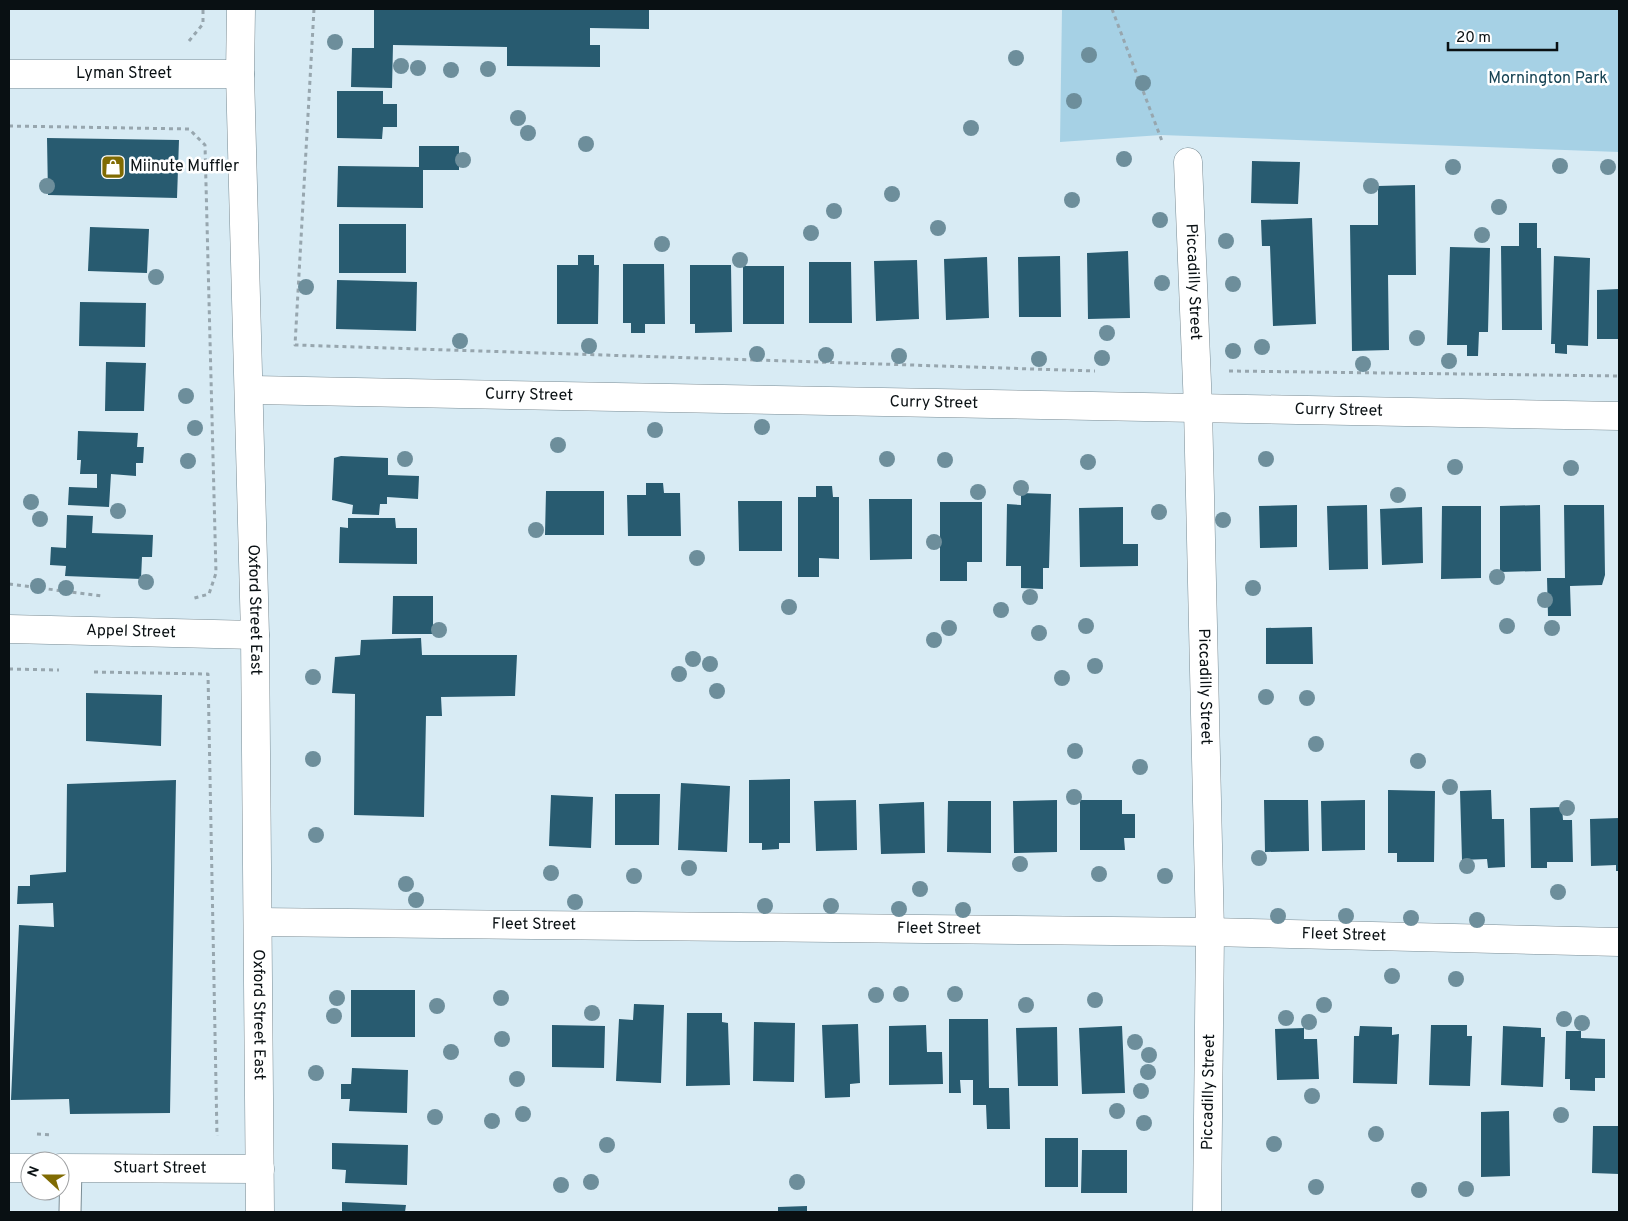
<svg xmlns="http://www.w3.org/2000/svg" width="1628" height="1221" font-family="Overpass,sans-serif">
<style>
.green{fill:#a6d1e5}
.building{fill:#285b70}
.lines{fill:none;stroke-linecap:round;stroke-linejoin:round}
.lane-casing{stroke:#7a8c94;stroke-width:23}
.street-casing{stroke:#7a8c94;stroke-width:29}
.secondary-casing{stroke:#7a8c94;stroke-width:29}
.path{stroke:#97a6ae;stroke-width:3;stroke-dasharray:4 4;stroke-linecap:butt}
.lane{stroke:#fff;stroke-width:21}
.street{stroke:#fff;stroke-width:28}
.secondary{stroke:#fff;stroke-width:28}
.tree{fill:#6d8e9b}
.labels{text-anchor:middle;dominant-baseline:central;stroke-width:5;stroke-linejoin:round;paint-order:stroke}
.street-label{font-size:16px;fill:#091013;stroke:#fff}
.park-label{font-size:16px;fill:#154253;stroke:#fff}
.poi-label{font-size:16px;fill:#091013;stroke:#fff;text-anchor:start}
</style>
<rect width="100%" height="100%" fill="#d8ebf4"/>
<path class="green" d="M1062 9H1619V152L1161 135 1060 142Z"/>
<path class="building" d="M374 9H649V29L590 28V45H600V67L507 66V47L393 45 392 88 351 87 352 48H374Z
M337 91H383V104H397V127H383L382 139 337 138Z
M47 138 179 140 177 198 48 195Z
M419 146H459V170H423V208L337 207 338 166 419 167Z
M1252 161 1300 162 1298 204 1251 203Z
M1415 185 1416 275H1388L1389 350 1352 351 1350 225H1378V186Z
M1312 218 1316 324 1273 326 1270 246H1262L1261 220Z
M1519 223H1537V248H1541L1542 330H1502L1501 246H1519Z
M339 224H406V273H339Z
M90 227 149 229 147 273 88 271Z
M1450 247 1490 248 1488 332H1479L1478 356H1467V345H1447Z
M1128 251 1130 318 1088 319 1087 253Z
M578 255H594V265H599L598 324H557V265H578Z
M1060 256 1061 317H1019L1018 257Z
M1554 256 1590 258 1588 346 1567 345V354L1555 353V344H1551Z
M987 257 989 318 946 320 944 259Z
M917 260 919 319 876 321 874 261Z
M809 262H851L852 323H809Z
M623 264H664L665 324H645V333H631V323H623Z
M690 265H731L732 332 695 333V324H690Z
M743 266H784V324H743Z
M337 280 417 282 416 331 336 329Z
M1619 289V339H1597V290Z
M80 302 146 303 145 347 79 346Z
M106 362 146 363 144 411H105Z
M78 431 138 433 137 447H144L143 463H136V476L111 474 109 507 68 505 69 487 97 488V474H80L81 460H77Z
M341 456 388 458V475L419 476 418 499 387 497V504H380L379 515 352 514 353 505 332 500 334 458Z
M646 483H663L664 493H680L681 536H628L627 495H646Z
M816 486H832L833 497H839V559L819 558V577H798V497H816Z
M546 491H604V535H545Z
M1021 493 1051 494 1049 568H1043V589L1021 588V566H1006L1007 504 1021 505Z
M869 499H912V559L870 560Z
M738 501H782V551H739Z
M940 502H982V562H967V581H940Z
M1297 505V547L1260 548 1259 506Z
M1367 505 1368 569 1329 570 1327 506Z
M1540 505 1541 571 1500 572V506Z
M1564 505H1604L1605 575 1602 585 1570 586 1571 616H1548L1547 578H1565Z
M1442 506H1481V578L1441 579Z
M1123 507V544H1138V566L1080 567 1079 508Z
M1422 507 1423 563 1382 565 1380 509Z
M67 515 93 516 92 533 153 535 152 557H142L141 579 65 576 66 566 50 565 51 547 66 548Z
M348 518H395L396 528H417V564L339 563 340 527 348 528Z
M393 596H433V634H392Z
M1312 627 1313 664H1266V628Z
M421 638 422 655H517L515 696 441 697 442 716H426L424 817 354 815 355 694 332 693 335 657 360 655 361 640Z
M86 693 162 695 161 746 86 741Z
M790 779V843H779V849L762 850V843H749V780Z
M176 780 170 1113 70 1114 69 1099 11 1100 19 925 54 927 53 903 17 904 18 886H30V875L66 872 67 784Z
M681 783 730 786 727 852 678 850Z
M1388 790 1435 791 1434 862H1397V853H1388Z
M1491 790 1492 819H1504L1505 867 1488 868 1487 859 1462 860 1460 791Z
M615 794H660L659 845H615Z
M551 795 593 797 591 848 549 846Z
M856 800 857 850 816 851 814 801Z
M1057 800V852L1014 853 1013 801Z
M1080 800H1122V814H1135V838H1124L1125 850H1080Z
M1264 800H1308L1309 851 1265 852Z
M1365 800V850L1322 851 1321 801Z
M948 801H991V853L947 852Z
M924 802 925 853 881 854 879 804Z
M1562 807 1563 820H1572L1573 862H1547V868H1531L1530 808Z
M1619 818V871H1616V865L1591 866 1590 819Z
M351 990H415V1037H351Z
M634 1004 664 1005 661 1083 616 1081 619 1019 633 1020Z
M687 1013H722V1022L728 1023 730 1085 686 1086Z
M949 1019H988L989 1088H1009L1010 1129H987L986 1105H973V1080H960L961 1093H949Z
M754 1022 795 1023 794 1082 753 1081Z
M858 1024 860 1083 850 1084V1097L825 1098 822 1025Z
M552 1025 605 1026 604 1068 552 1067Z
M926 1025 927 1052H942L943 1084 889 1085V1026Z
M1431 1025H1467V1036H1472L1470 1086 1429 1085Z
M1122 1026 1125 1093 1082 1094 1079 1028Z
M1360 1026 1392 1027V1035L1399 1034 1397 1084 1353 1083 1354 1036H1359Z
M1503 1026 1541 1028V1037H1545L1543 1087 1501 1085Z
M1057 1027 1058 1086H1018L1016 1028Z
M1304 1028V1039H1317L1319 1079 1277 1080 1275 1029Z
M1566 1031H1581V1038L1605 1039V1078H1595V1091L1570 1090V1079H1565Z
M352 1068 408 1070 407 1113 349 1111 350 1099H341V1084H351Z
M1509 1111 1510 1176 1481 1177V1112Z
M1593 1126H1619V1174L1592 1173Z
M1045 1138H1078V1187H1045Z
M332 1143 408 1145 407 1185 345 1183 346 1170 332 1169Z
M1082 1150H1127V1193H1081Z
M342 1202 406 1205 405 1212H342Z
M807 1206V1212H778V1207Z"/>
<g class="lines">
<g class="lane-casing">
<path id="lane" d="M70 1212 71 1168"/>
</g>
<g class="street-casing">
<g id="street">
<path id="s1" d="M9 74H240"/>
<path id="s2" d="M1188 162 1198 408 1210 932 1207 1212"/>
<path id="s3" d="M249 390 1619 416"/>
<path id="s4" d="M9 629 255 635"/>
<path id="s5" d="M258 922 1210 932 1619 942"/>
<path d="M9 1168H30"/>
<path id="s6" d="M60 1168 260 1169"/>
</g>
</g>
<g class="secondary-casing">
<g id="secondary">
<path id="s7" d="M241 9 240 74 255 635 260 1212"/>
</g>
</g>
<path class="path" d="M314 9 295 345 1095 371
M1112 9 1162 141
M189 41 203 24V9
M9 126 189 129 205 145 216 573 209 594 191 599
M1229 371 1619 376
M9 584 102 596
M9 669 59 670
M94 672 208 674 217 1136
M37 1134 53 1135"/>
<use href="#lane" class="lane"/>
<use href="#street" class="street"/>
<use href="#secondary" class="secondary"/>
</g>
<g class="tree">
<circle cx="335" cy="42" r="8"/>
<circle cx="1089" cy="55" r="8"/>
<circle cx="1016" cy="58" r="8"/>
<circle cx="401" cy="66" r="8"/>
<circle cx="418" cy="68" r="8"/>
<circle cx="488" cy="69" r="8"/>
<circle cx="451" cy="70" r="8"/>
<circle cx="1143" cy="83" r="8"/>
<circle cx="1074" cy="101" r="8"/>
<circle cx="518" cy="118" r="8"/>
<circle cx="971" cy="128" r="8"/>
<circle cx="528" cy="133" r="8"/>
<circle cx="586" cy="144" r="8"/>
<circle cx="1124" cy="159" r="8"/>
<circle cx="463" cy="160" r="8"/>
<circle cx="1560" cy="166" r="8"/>
<circle cx="1453" cy="167" r="8"/>
<circle cx="1608" cy="167" r="8"/>
<circle cx="47" cy="186" r="8"/>
<circle cx="1371" cy="186" r="8"/>
<circle cx="892" cy="194" r="8"/>
<circle cx="1072" cy="200" r="8"/>
<circle cx="1499" cy="207" r="8"/>
<circle cx="834" cy="211" r="8"/>
<circle cx="1160" cy="220" r="8"/>
<circle cx="938" cy="228" r="8"/>
<circle cx="811" cy="233" r="8"/>
<circle cx="1482" cy="235" r="8"/>
<circle cx="1226" cy="241" r="8"/>
<circle cx="662" cy="244" r="8"/>
<circle cx="740" cy="260" r="8"/>
<circle cx="156" cy="277" r="8"/>
<circle cx="1162" cy="283" r="8"/>
<circle cx="1233" cy="284" r="8"/>
<circle cx="306" cy="287" r="8"/>
<circle cx="1107" cy="333" r="8"/>
<circle cx="1417" cy="338" r="8"/>
<circle cx="460" cy="341" r="8"/>
<circle cx="589" cy="346" r="8"/>
<circle cx="1262" cy="347" r="8"/>
<circle cx="1233" cy="351" r="8"/>
<circle cx="757" cy="354" r="8"/>
<circle cx="826" cy="355" r="8"/>
<circle cx="899" cy="356" r="8"/>
<circle cx="1102" cy="358" r="8"/>
<circle cx="1039" cy="359" r="8"/>
<circle cx="1449" cy="361" r="8"/>
<circle cx="1363" cy="364" r="8"/>
<circle cx="186" cy="396" r="8"/>
<circle cx="762" cy="427" r="8"/>
<circle cx="195" cy="428" r="8"/>
<circle cx="655" cy="430" r="8"/>
<circle cx="558" cy="445" r="8"/>
<circle cx="405" cy="459" r="8"/>
<circle cx="887" cy="459" r="8"/>
<circle cx="1266" cy="459" r="8"/>
<circle cx="945" cy="460" r="8"/>
<circle cx="188" cy="461" r="8"/>
<circle cx="1088" cy="462" r="8"/>
<circle cx="1455" cy="467" r="8"/>
<circle cx="1571" cy="468" r="8"/>
<circle cx="1021" cy="488" r="8"/>
<circle cx="978" cy="492" r="8"/>
<circle cx="1398" cy="495" r="8"/>
<circle cx="31" cy="502" r="8"/>
<circle cx="118" cy="511" r="8"/>
<circle cx="1159" cy="512" r="8"/>
<circle cx="40" cy="519" r="8"/>
<circle cx="1223" cy="520" r="8"/>
<circle cx="536" cy="530" r="8"/>
<circle cx="934" cy="542" r="8"/>
<circle cx="697" cy="558" r="8"/>
<circle cx="1497" cy="577" r="8"/>
<circle cx="146" cy="582" r="8"/>
<circle cx="38" cy="586" r="8"/>
<circle cx="66" cy="588" r="8"/>
<circle cx="1253" cy="588" r="8"/>
<circle cx="1030" cy="597" r="8"/>
<circle cx="1545" cy="600" r="8"/>
<circle cx="789" cy="607" r="8"/>
<circle cx="1001" cy="610" r="8"/>
<circle cx="1086" cy="626" r="8"/>
<circle cx="1507" cy="626" r="8"/>
<circle cx="949" cy="628" r="8"/>
<circle cx="1552" cy="628" r="8"/>
<circle cx="439" cy="630" r="8"/>
<circle cx="1039" cy="633" r="8"/>
<circle cx="934" cy="640" r="8"/>
<circle cx="693" cy="659" r="8"/>
<circle cx="710" cy="664" r="8"/>
<circle cx="1095" cy="666" r="8"/>
<circle cx="679" cy="674" r="8"/>
<circle cx="313" cy="677" r="8"/>
<circle cx="1062" cy="678" r="8"/>
<circle cx="717" cy="691" r="8"/>
<circle cx="1266" cy="697" r="8"/>
<circle cx="1307" cy="698" r="8"/>
<circle cx="1316" cy="744" r="8"/>
<circle cx="1075" cy="751" r="8"/>
<circle cx="313" cy="759" r="8"/>
<circle cx="1418" cy="761" r="8"/>
<circle cx="1140" cy="767" r="8"/>
<circle cx="1450" cy="787" r="8"/>
<circle cx="1074" cy="797" r="8"/>
<circle cx="1567" cy="808" r="8"/>
<circle cx="316" cy="835" r="8"/>
<circle cx="1259" cy="858" r="8"/>
<circle cx="1020" cy="864" r="8"/>
<circle cx="1467" cy="866" r="8"/>
<circle cx="689" cy="868" r="8"/>
<circle cx="551" cy="873" r="8"/>
<circle cx="1099" cy="874" r="8"/>
<circle cx="634" cy="876" r="8"/>
<circle cx="1165" cy="876" r="8"/>
<circle cx="406" cy="884" r="8"/>
<circle cx="920" cy="889" r="8"/>
<circle cx="1558" cy="892" r="8"/>
<circle cx="416" cy="900" r="8"/>
<circle cx="575" cy="902" r="8"/>
<circle cx="765" cy="906" r="8"/>
<circle cx="831" cy="906" r="8"/>
<circle cx="899" cy="909" r="8"/>
<circle cx="963" cy="910" r="8"/>
<circle cx="1278" cy="916" r="8"/>
<circle cx="1346" cy="916" r="8"/>
<circle cx="1411" cy="918" r="8"/>
<circle cx="1477" cy="920" r="8"/>
<circle cx="1392" cy="976" r="8"/>
<circle cx="1456" cy="979" r="8"/>
<circle cx="901" cy="994" r="8"/>
<circle cx="955" cy="994" r="8"/>
<circle cx="876" cy="995" r="8"/>
<circle cx="337" cy="998" r="8"/>
<circle cx="501" cy="998" r="8"/>
<circle cx="1095" cy="1000" r="8"/>
<circle cx="1026" cy="1005" r="8"/>
<circle cx="1324" cy="1005" r="8"/>
<circle cx="437" cy="1006" r="8"/>
<circle cx="592" cy="1013" r="8"/>
<circle cx="334" cy="1016" r="8"/>
<circle cx="1286" cy="1018" r="8"/>
<circle cx="1564" cy="1019" r="8"/>
<circle cx="1309" cy="1022" r="8"/>
<circle cx="1582" cy="1023" r="8"/>
<circle cx="502" cy="1039" r="8"/>
<circle cx="1135" cy="1042" r="8"/>
<circle cx="451" cy="1052" r="8"/>
<circle cx="1149" cy="1055" r="8"/>
<circle cx="1148" cy="1072" r="8"/>
<circle cx="316" cy="1073" r="8"/>
<circle cx="517" cy="1079" r="8"/>
<circle cx="1141" cy="1091" r="8"/>
<circle cx="1312" cy="1096" r="8"/>
<circle cx="1117" cy="1111" r="8"/>
<circle cx="523" cy="1114" r="8"/>
<circle cx="1561" cy="1115" r="8"/>
<circle cx="435" cy="1117" r="8"/>
<circle cx="492" cy="1121" r="8"/>
<circle cx="1144" cy="1123" r="8"/>
<circle cx="1376" cy="1134" r="8"/>
<circle cx="1274" cy="1144" r="8"/>
<circle cx="607" cy="1145" r="8"/>
<circle cx="591" cy="1182" r="8"/>
<circle cx="797" cy="1182" r="8"/>
<circle cx="561" cy="1185" r="8"/>
<circle cx="1316" cy="1187" r="8"/>
<circle cx="1466" cy="1189" r="8"/>
<circle cx="1419" cy="1190" r="8"/>
</g>
<defs>
<g id="shop-square" transform="scale(1.25)"><rect x="-9" y="-9" width="18" height="18" rx="4" fill="#806b03" stroke="#fff"/><path d="M-5-2.5h2.3a2.7 3.5 0 0 1 5.4 0H5L5.5 6h-11ZM-1.5-2.5h3a1.5 2.3 0 0 0-3 0Z" fill="#fff"/></g>
</defs>
<g fill-rule="evenodd">
<use href="#shop-square" x="113" y="167"/>
</g>
<g class="labels">
<g class="street-label">
<text stroke="none"><textPath href="#s1" startOffset="115">Lyman Street</textPath></text>
<text stroke="none"><textPath href="#s2" startOffset="120">Piccadilly Street</textPath></text>
<text stroke="none"><textPath href="#s3" startOffset="280">Curry Street</textPath></text>
<text stroke="none"><textPath href="#s3" startOffset="685">Curry Street</textPath></text>
<text stroke="none"><textPath href="#s3" startOffset="1090">Curry Street</textPath></text>
<text stroke="none"><textPath href="#s7" startOffset="601">Oxford Street East</textPath></text>
<text stroke="none"><textPath href="#s4" startOffset="122">Appel Street</textPath></text>
<text stroke="none"><textPath href="#s2" startOffset="525">Piccadilly Street</textPath></text>
<text stroke="none"><textPath href="#s5" startOffset="276">Fleet Street</textPath></text>
<text stroke="none"><textPath href="#s5" startOffset="681">Fleet Street</textPath></text>
<text stroke="none"><textPath href="#s5" startOffset="1086">Fleet Street</textPath></text>
<text stroke="none"><textPath href="#s7" startOffset="1006">Oxford Street East</textPath></text>
<text transform="translate(1209 1092) rotate(-89)">Piccadilly Street</text>
<text stroke="none"><textPath href="#s6" startOffset="100">Stuart Street</textPath></text>
</g>
<g class="park-label">
<text x="1548" y="79">Mornington Park</text>
</g>
<g class="poi-label">
<text x="130" y="167">Miinute Muffler</text>
</g>
</g>
<rect width="1628" height="1221" fill="none" stroke="#091013" stroke-width="20"/>
<g transform="translate(45 1176) rotate(291)"><circle r="24" fill="#ffffff" stroke="#9d9fa1"/>
<path d="M0-4L9 19L0 12L-9 19Z" fill="#806b03"/>
<text y="-8" font-size="14" font-weight="bold" text-anchor="middle" fill="#091013">N</text>
</g>
<path d="M1448 42v8h109v-8" fill="none" stroke="#091013" stroke-width="2.5"/>
<text x="1456" y="42" font-size="15" fill="#091013" stroke="#ffffff" stroke-width="4" paint-order="stroke">20 m</text>
</svg>
